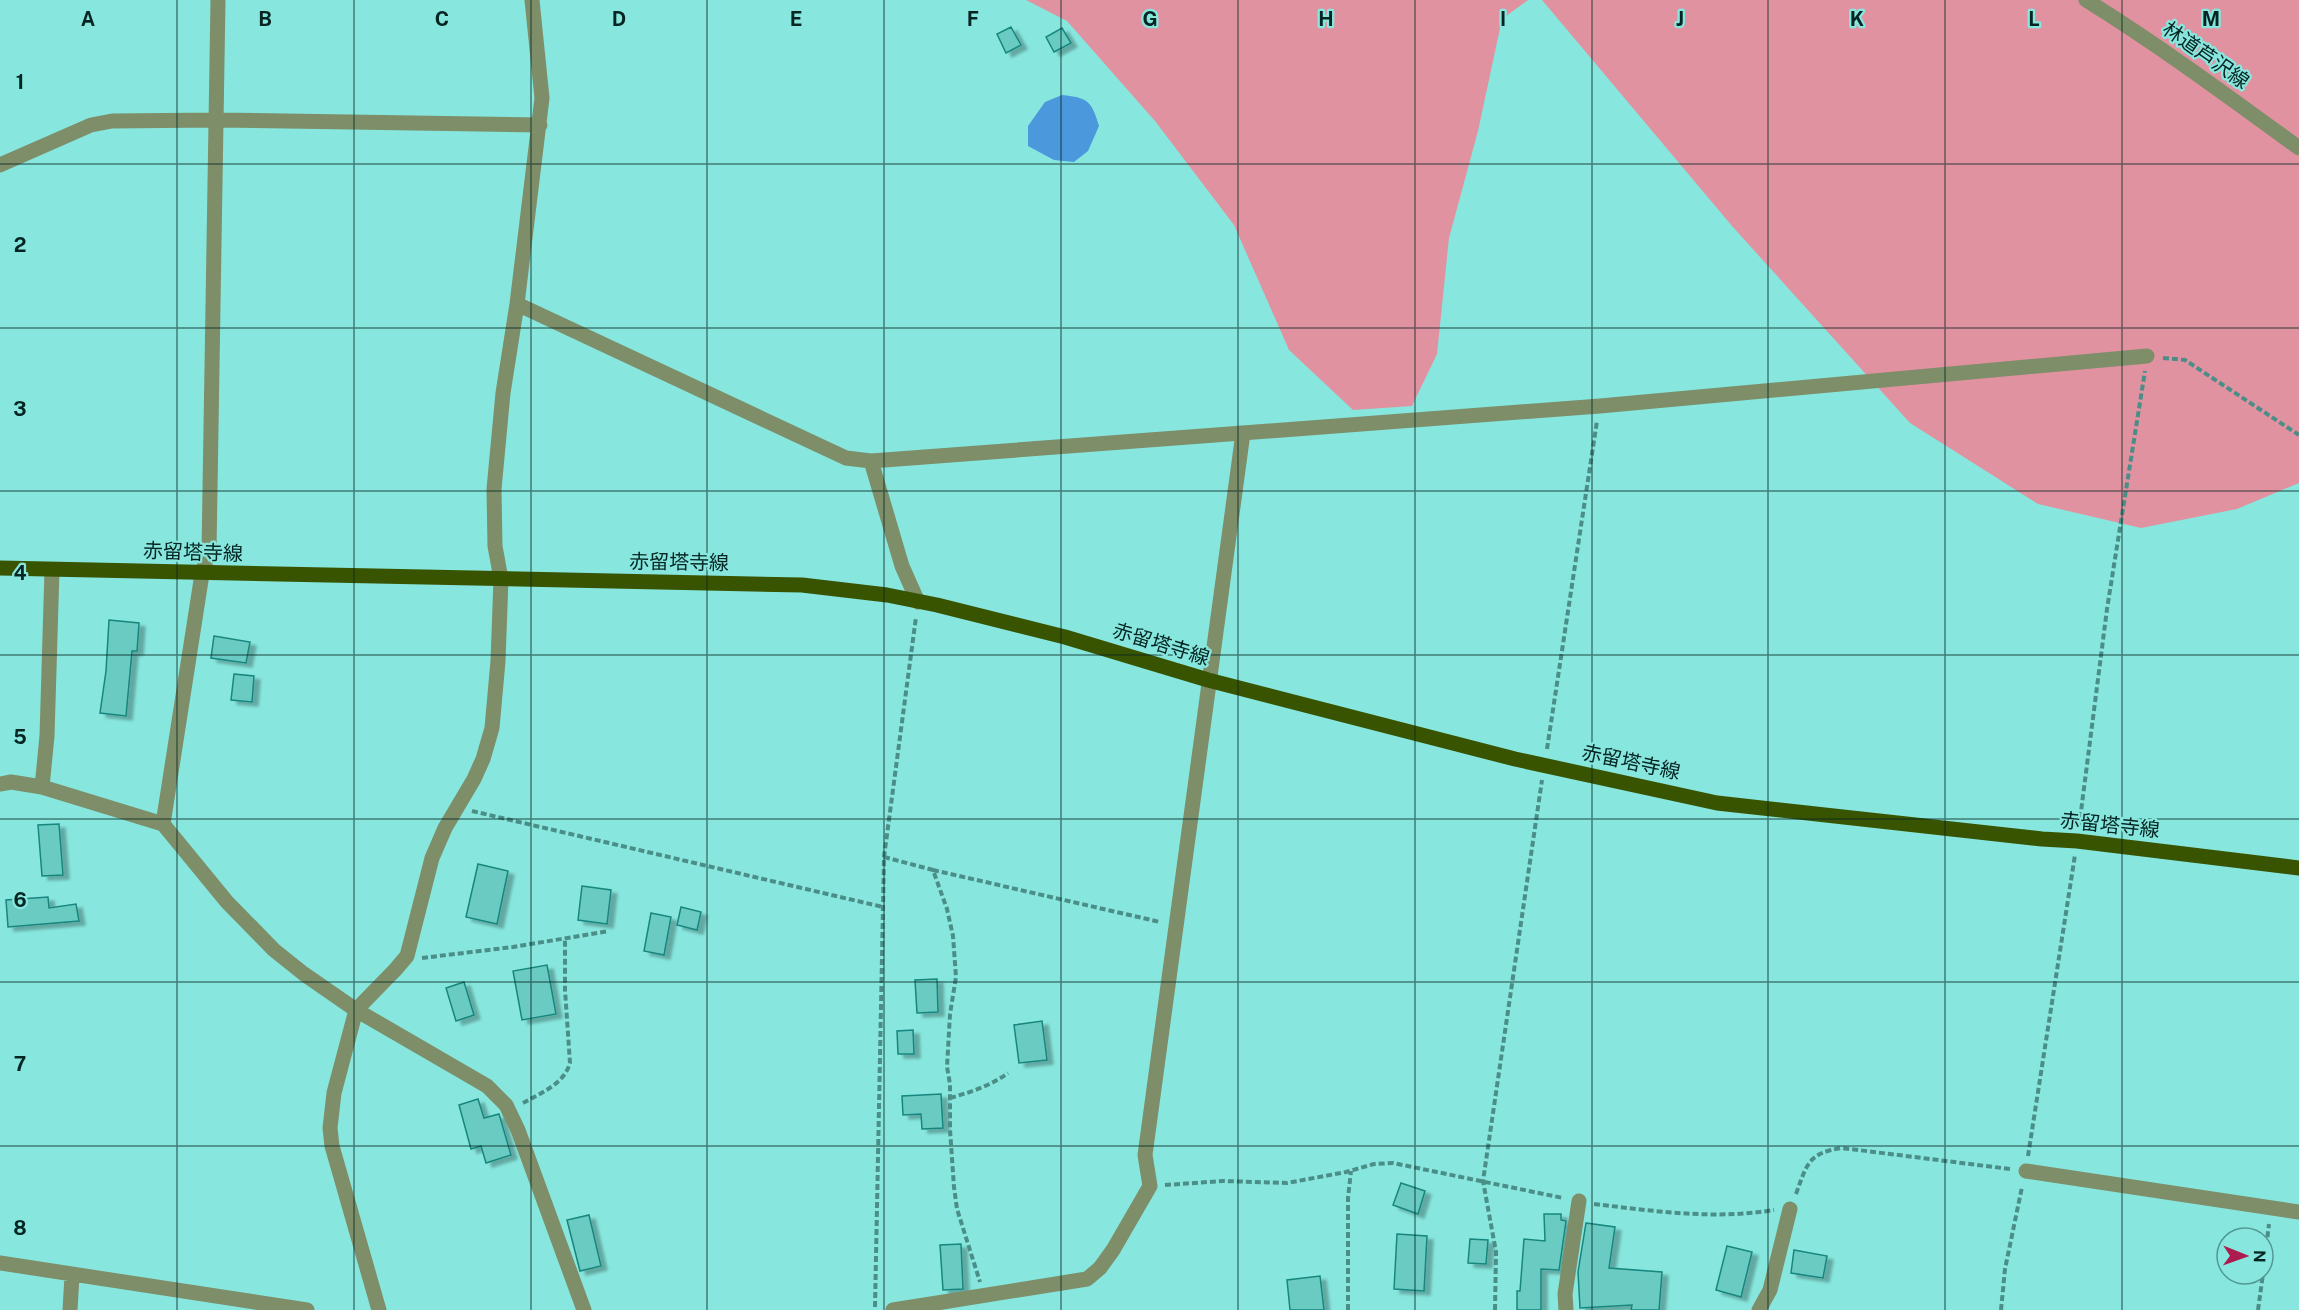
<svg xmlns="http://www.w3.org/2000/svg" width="2299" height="1310" font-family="'Public Sans','Noto Sans JP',sans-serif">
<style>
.green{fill:#e092a0}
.water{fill:#4b98dc}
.building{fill:#6bcbc2;stroke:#18867e;stroke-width:1.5;filter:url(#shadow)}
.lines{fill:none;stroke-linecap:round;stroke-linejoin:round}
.path{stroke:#4b8e88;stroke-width:4;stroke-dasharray:6 3;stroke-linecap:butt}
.minor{stroke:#7d8e69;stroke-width:15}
.major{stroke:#395400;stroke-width:15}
.grid{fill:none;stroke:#052522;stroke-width:1.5;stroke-opacity:0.55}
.labels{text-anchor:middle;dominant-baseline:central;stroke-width:4.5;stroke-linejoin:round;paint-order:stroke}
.street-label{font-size:20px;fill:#052522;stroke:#87e7de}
.grid-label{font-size:20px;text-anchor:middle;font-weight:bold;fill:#052522;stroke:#87e7de;stroke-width:4.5;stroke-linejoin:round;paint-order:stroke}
</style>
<defs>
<filter id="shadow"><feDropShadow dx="6" dy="4" stdDeviation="1.5" flood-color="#0004"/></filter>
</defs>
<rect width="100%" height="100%" fill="#87e7de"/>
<path class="green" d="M1026 0H1528L1502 19 1478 131 1449 238 1437 354 1412 406 1353 410 1289 350 1234 225 1155 121 1067 21Z
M1542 0H2299V483L2237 509 2141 528 2038 504 1910 423 1732 226Z"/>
<path class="water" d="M1062 95C1089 98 1091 101 1099 126L1088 151 1074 162 1054 160 1028 146V126L1045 102Z"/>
<path class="building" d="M1011 27 1021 45 1006 53 997 34Z
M1062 28 1071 43 1054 52 1046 37Z
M109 620 139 623 137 651H132L126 716 100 713 106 671Z
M214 636 250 642 246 663 211 658Z
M234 674 254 676 252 702 231 700Z
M59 824 63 875 42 876 38 825Z
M478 864 508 871 497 924 466 917Z
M582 886 611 890 607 924 578 920Z
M48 897 49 908 76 904 79 921 8 927 6 900Z
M681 907 701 912 697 930 677 925Z
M651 913 671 917 664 955 644 951Z
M547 965 556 1014 522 1020 513 971Z
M937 979 938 1012 917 1013 915 980Z
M464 982 474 1015 456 1021 446 988Z
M1042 1021 1047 1060 1019 1063 1014 1025Z
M913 1030 914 1054H898L897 1031Z
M941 1094 943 1128 922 1129 921 1114 903 1115 902 1096Z
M478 1099 484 1118 499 1114 511 1155 486 1163 481 1146 471 1149 459 1105Z
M1401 1183 1425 1191 1418 1214 1393 1205Z
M1544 1214H1561V1220L1566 1221 1559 1270 1541 1269V1310H1517V1291H1520L1524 1239 1545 1241Z
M589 1215 601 1266 580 1271 567 1220Z
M1586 1223 1615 1227 1609 1268 1662 1272 1659 1310H1631L1632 1305 1580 1308 1578 1272Z
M1397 1234 1427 1236 1424 1291 1394 1289Z
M1470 1239 1488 1240 1486 1264 1468 1263Z
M961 1244 963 1289 943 1290 940 1245Z
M1727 1246 1752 1252 1741 1297 1716 1290Z
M1794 1250 1827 1256 1823 1278 1791 1273Z
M1320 1276 1324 1310H1290L1287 1280Z"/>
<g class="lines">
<path class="path" d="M2163 358 2185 360 2299 435
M1547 749 1597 421
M472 811 883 907
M2079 827 2107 609 2145 371
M884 857 933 870 947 909 953 936 956 977 950 1014 947 1067 950 1084V1130L954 1187 957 1209 980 1282
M933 870 1160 922
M422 958 513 947 609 931
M950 1098C971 1092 990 1086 1008 1073
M523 1103C541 1093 564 1084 570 1063L565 990V938
M2028 1156 2075 855
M1165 1185 1223 1181 1287 1183 1346 1172 1374 1164 1393 1163 1563 1198
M1796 1194C1807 1164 1808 1153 1842 1148L2010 1169
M1594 1204C1654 1211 1714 1220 1774 1210
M2263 1273 2269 1224
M875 1307 884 857 916 617
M1348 1310V1198L1351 1171
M1495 1310 1496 1252 1483 1181 1542 780
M2001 1310 2005 1269 2022 1187
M2258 1310 2263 1274"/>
<path class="minor" d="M2086 0C2160 46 2229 97 2299 148
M0 165 91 125 112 121 216 120 540 125
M517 304 846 458 871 461 1600 406 2147 356
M871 461 902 566 918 602
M0 784 11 782 42 787 163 824 227 902 274 950 304 974 356 1010 487 1086 506 1105 518 1130 584 1310
M42 787 47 736 52 570
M163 824 202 574 209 551 218 0
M2026 1171 2299 1212
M0 1263 307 1310
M70 1310 72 1276
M379 1310 332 1146 330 1128 334 1093 356 1010 395 970 407 956 432 858 445 828 474 779 483 759 492 728 498 661 501 579 495 546 494 489 503 393 517 304 542 98 532 0
M893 1310 1087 1279 1100 1268 1113 1250 1150 1186 1145 1155 1243 433
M1566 1310 1565 1294 1579 1201
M1759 1310 1770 1290 1790 1209"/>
<path class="major" d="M0 568 802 585 887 595 937 605 1065 637 1208 680 1515 759 1717 803 2042 839 2077 841 2299 868"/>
</g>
<path class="grid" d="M177 0V1310M354 0V1310M531 0V1310M707 0V1310M884 0V1310M1061 0V1310M1238 0V1310M1415 0V1310M1592 0V1310M1768 0V1310M1945 0V1310M2122 0V1310M0 164H2299M0 328H2299M0 491H2299M0 655H2299M0 819H2299M0 982H2299M0 1146H2299"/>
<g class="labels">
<g class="street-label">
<text transform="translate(2206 55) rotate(35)">林道芦沢線</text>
<text transform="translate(193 552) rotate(2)">赤留塔寺線</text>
<text transform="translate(679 562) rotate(1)">赤留塔寺線</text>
<text transform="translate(1161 644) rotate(17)">赤留塔寺線</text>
<text transform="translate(1631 762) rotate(12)">赤留塔寺線</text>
<text transform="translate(2110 825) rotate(6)">赤留塔寺線</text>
</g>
</g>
<g class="grid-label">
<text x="88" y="26">A</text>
<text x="265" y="26">B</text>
<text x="442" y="26">C</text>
<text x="619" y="26">D</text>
<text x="796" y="26">E</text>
<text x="973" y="26">F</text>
<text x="1150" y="26">G</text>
<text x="1326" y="26">H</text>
<text x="1503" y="26">I</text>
<text x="1680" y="26">J</text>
<text x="1857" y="26">K</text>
<text x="2034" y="26">L</text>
<text x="2211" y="26">M</text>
<text x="20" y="89">1</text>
<text x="20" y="252">2</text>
<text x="20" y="416">3</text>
<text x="20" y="580">4</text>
<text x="20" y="744">5</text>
<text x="20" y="907">6</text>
<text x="20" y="1071">7</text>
<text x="20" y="1235">8</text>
</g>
<g transform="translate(2245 1256) rotate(91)"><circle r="28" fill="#87e7de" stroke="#539993" stroke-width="1.5"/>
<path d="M0-4.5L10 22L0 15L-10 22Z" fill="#ad1c4e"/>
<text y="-9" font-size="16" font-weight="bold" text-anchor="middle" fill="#052522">N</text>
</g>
</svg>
